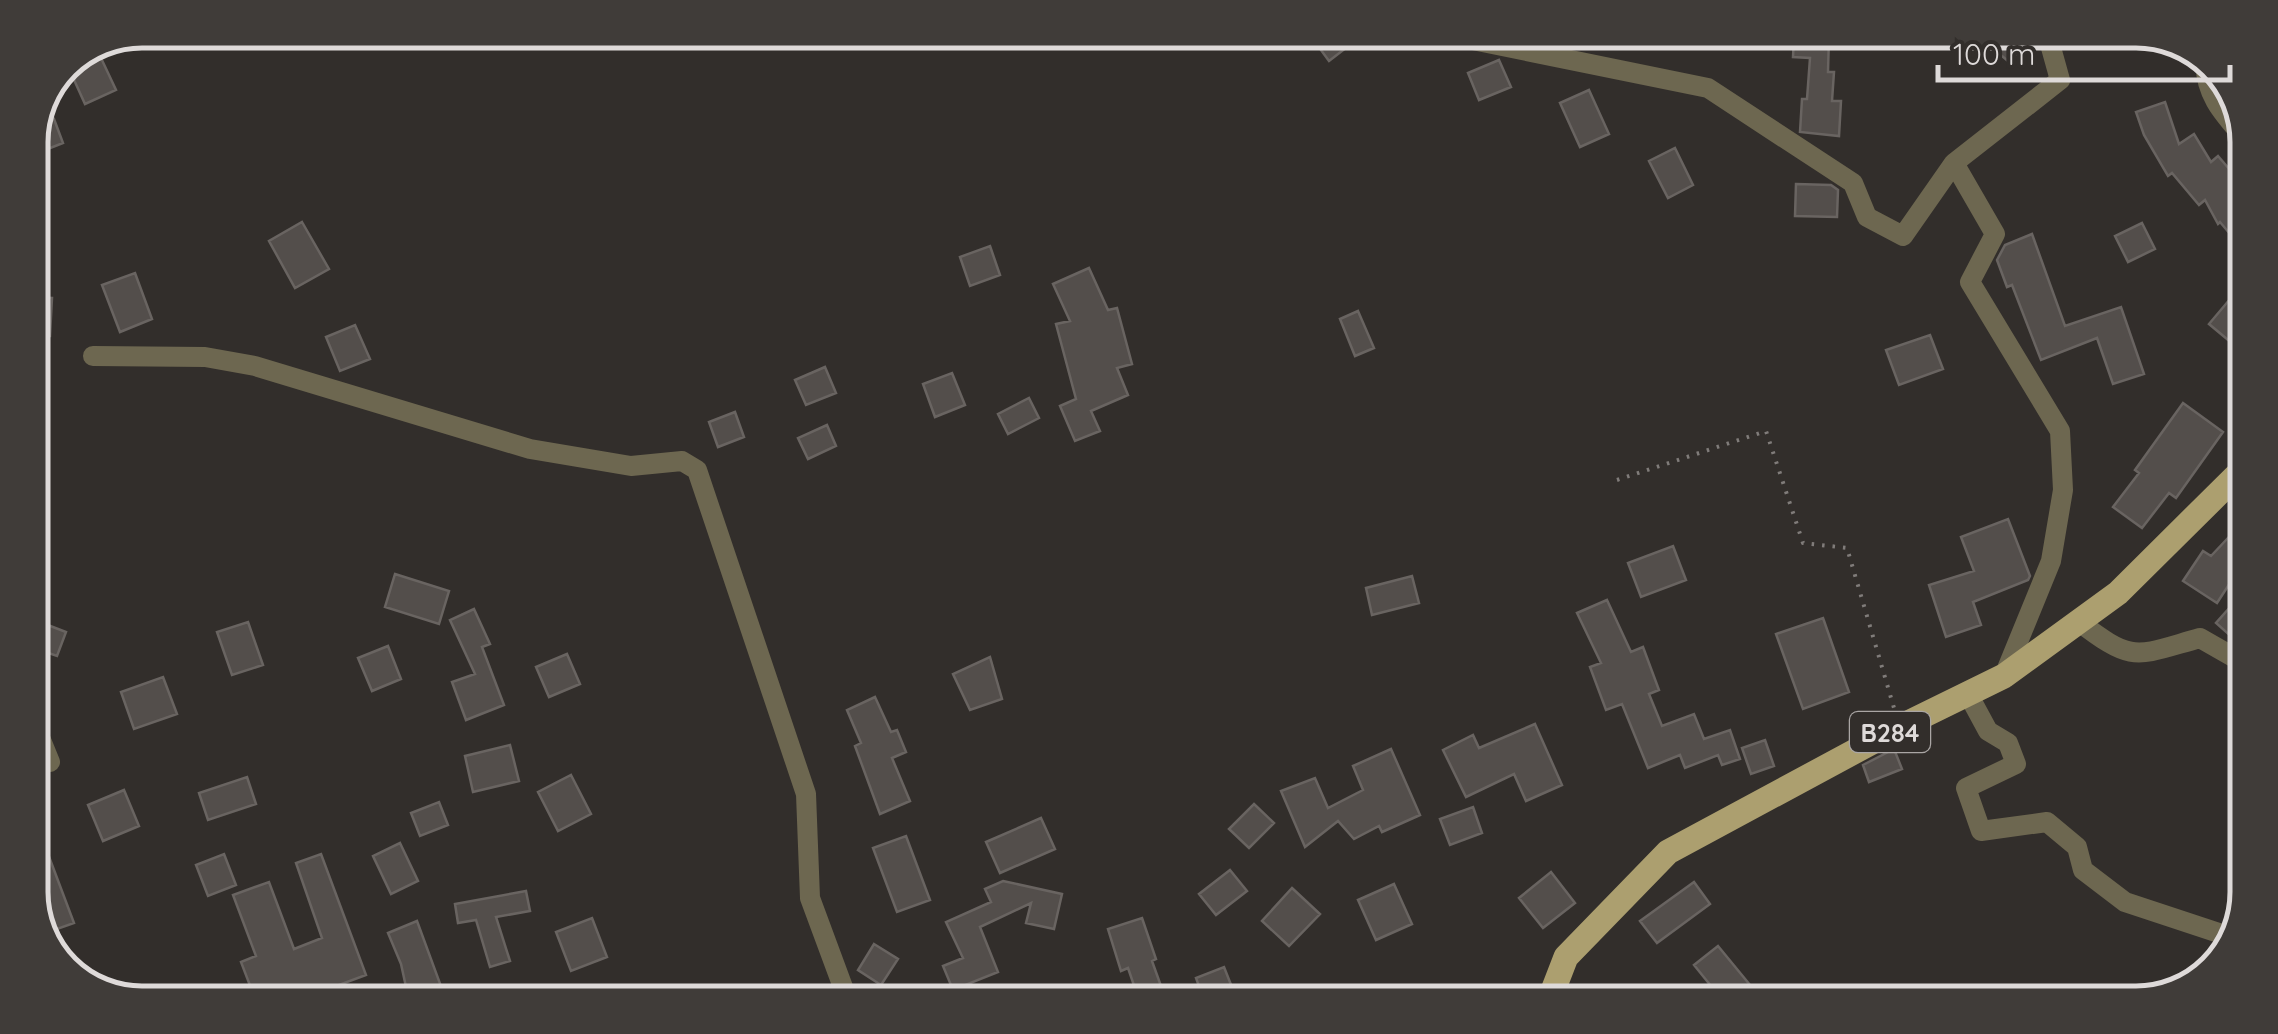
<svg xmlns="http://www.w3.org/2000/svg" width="2278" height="1034" font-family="Quicksand,sans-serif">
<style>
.building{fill:#534e4b;stroke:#696461;stroke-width:2.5}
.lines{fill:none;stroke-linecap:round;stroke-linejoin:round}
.path{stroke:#807c7a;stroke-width:4;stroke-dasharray:2.5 8;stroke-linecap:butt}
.minor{stroke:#6d6750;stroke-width:20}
.primary{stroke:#ac9f6f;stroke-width:25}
.labels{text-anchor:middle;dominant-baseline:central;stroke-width:8;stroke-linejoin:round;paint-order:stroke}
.shield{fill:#322e2b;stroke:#aaa6a5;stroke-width:2.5}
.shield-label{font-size:25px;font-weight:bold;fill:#dedad9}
.rim{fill:none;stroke:#dedad9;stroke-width:5}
</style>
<rect width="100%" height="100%" fill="#322e2b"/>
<path class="building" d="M1310 35H1344L1351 44 1329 61Z
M1794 37H1829L1828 72H1834L1832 101H1841L1839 136 1800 132 1802 99H1807L1810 58 1793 57Z
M1981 38H2030L2009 62Z
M101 58 116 90 85 104 70 71Z
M1499 60 1511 87 1479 100 1468 73Z
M1589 90 1609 134 1580 147 1560 103Z
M2165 102 2179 144 2194 134 2211 162 2218 156 2236 177 2247 198 2246 253 2220 222 2218 224 2205 200 2199 205 2172 173 2168 176 2144 135 2136 112Z
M54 119 63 143 30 156 33 128Z
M1675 148 1693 185 1668 198 1649 161Z
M1796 184 1831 185 1838 190 1837 217 1795 216Z
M302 222 329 269 295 288 269 241Z
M2142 223 2155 249 2128 262 2115 236Z
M2032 234 2065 326 2121 307 2144 374 2113 384 2097 338 2041 360 2012 285 2007 287 1997 260 2005 245Z
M990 246 1000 275 970 286 960 257Z
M1089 268 1108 310 1117 308 1132 364 1117 368 1128 395 1091 411 1100 431 1075 441 1060 406 1076 399 1056 324 1070 321 1053 284Z
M135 273 152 319 120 332 102 285Z
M2236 292 2246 301 2245 354 2209 324Z
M30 297 52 298 50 336H30Z
M1358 311 1374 348 1355 356 1340 319Z
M355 325 370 359 340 371 326 337Z
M1930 335 1943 369 1899 385 1886 350Z
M825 367 836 393 806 405 795 380Z
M952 373 965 405 935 417 923 384Z
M1029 398 1039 418 1008 434 998 414Z
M2183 403 2223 432 2176 498 2169 493 2142 528 2113 507 2139 473 2135 470Z
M735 412 744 437 718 447 709 422Z
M827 425 836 446 808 459 798 438Z
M2008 519 2030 576 2028 580 1973 602 1981 625 1946 637 1929 585 1974 571 1961 537Z
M2244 521 2243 563 2217 603 2183 581 2203 551 2211 556Z
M1673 546 1686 580 1641 597 1628 563Z
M395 574 449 591 439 624 385 607Z
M1412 576 1419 603 1372 615 1366 588Z
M1607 600 1631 652 1643 647 1659 690 1649 694 1662 726 1694 714 1704 739 1730 730 1740 759 1722 765 1718 755 1685 768 1680 755 1648 768 1622 704 1606 710 1590 667 1601 663 1577 613Z
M2232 605 2243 614 2242 646 2216 623Z
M474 609 490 644 482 647 504 705 466 720 452 682 475 674 450 620Z
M1823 618 1849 692 1803 709 1776 634Z
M40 622 66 632 57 656 31 647Z
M248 622 263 665 232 675 217 632Z
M388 646 401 679 372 691 358 658Z
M567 654 580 684 549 697 536 667Z
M990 657 1002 699 970 710 953 674Z
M163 677 177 714 134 729 121 692Z
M875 697 891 732 897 730 906 752 892 758 910 801 880 814 855 746 861 743 847 710Z
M1535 724 1562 785 1526 801 1514 774 1466 797 1443 750 1473 735 1479 748Z
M1765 740 1774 766 1751 774 1742 748Z
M510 745 519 781 473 792 465 756Z
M1391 749 1420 815 1382 832 1379 826 1354 839 1338 821 1305 847 1281 791 1315 778 1328 808 1363 790 1353 766Z
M1894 749 1902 769 1869 782 1863 765Z
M571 775 591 814 558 831 538 792Z
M247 777 256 804 208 820 199 793Z
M124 790 139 826 103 841 88 805Z
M439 802 448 825 420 836 411 813Z
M1254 804 1274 823 1249 848 1229 829Z
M1473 807 1482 833 1450 845 1440 819Z
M1041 818 1055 849 1000 873 986 842Z
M906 836 930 900 897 912 873 848Z
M400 843 418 881 391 894 373 856Z
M48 854 74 923 43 934 30 900V861Z
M224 854 236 885 208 896 196 865Z
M321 854 366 975 328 989 331 996H254L241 962 256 956 233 895 269 882 294 949 322 938 296 863Z
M1230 870 1247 891 1216 915 1199 894Z
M1551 872 1575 903 1543 928 1519 898Z
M1003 881 1062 894 1054 929 1026 923 1031 903 980 927 998 972 953 990 943 966 963 958 946 922 991 902 985 889Z
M1694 882 1710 904 1657 943 1640 921Z
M1394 884 1412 924 1376 940 1358 900Z
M1292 888 1320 914 1289 946 1262 921Z
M526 891 530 911 496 917 510 961 490 967 476 920 458 923 455 904Z
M592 918 607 957 571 971 556 932Z
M1142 918 1156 959 1152 961 1166 1000H1139L1128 968 1121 971 1108 929Z
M417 921 442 989 408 996 401 964 388 933Z
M874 944 898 959 881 985 858 970Z
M1718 946 1764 1002H1724L1694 965Z
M1224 967 1237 1000H1204L1196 978Z"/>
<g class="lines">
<path class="path" d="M1617 480 1766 431 1803 543 1847 548 1894 708"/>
<path class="minor" d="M1453 36 1708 88 1853 183 1867 217 1903 236 1954 163
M2206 59C2203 94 2225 116 2248 142
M93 356 205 357 255 366 530 449 631 466 682 461 697 470 806 794 810 898 847 998
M2078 621C2134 664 2135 656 2200 638L2242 662
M2004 676 2051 561 2063 490 2060 431 1970 282 1995 234 1954 163 2060 80 2050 44 2061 38
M1968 694 1988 731 2008 743 2016 764 1966 788 1981 831 2047 822 2077 847 2083 870 2125 902 2237 939
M30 713 50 762"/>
<path class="primary" d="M1549 1001 1566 957 1668 852 1900 727 2004 676 2118 593 2244 468"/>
</g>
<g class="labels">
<rect class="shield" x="1850" y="712" width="80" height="40" rx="8"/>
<g class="shield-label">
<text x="1890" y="732">B284</text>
</g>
</g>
<path d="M0 0H2278V1034H0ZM142 48H2136A94 94 0 0 1 2230 142V892A94 94 0 0 1 2136 986H142A94 94 0 0 1 48 892V142A94 94 0 0 1 142 48Z" fill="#403c39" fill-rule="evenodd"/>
<path class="rim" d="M142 48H2136A94 94 0 0 1 2230 142V892A94 94 0 0 1 2136 986H142A94 94 0 0 1 48 892V142A94 94 0 0 1 142 48Z"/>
<path d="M1938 65v15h292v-15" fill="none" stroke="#dedad9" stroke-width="5"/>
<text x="1953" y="65" font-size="30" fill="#dedad9" stroke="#322e2b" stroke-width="8" paint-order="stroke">100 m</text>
</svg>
